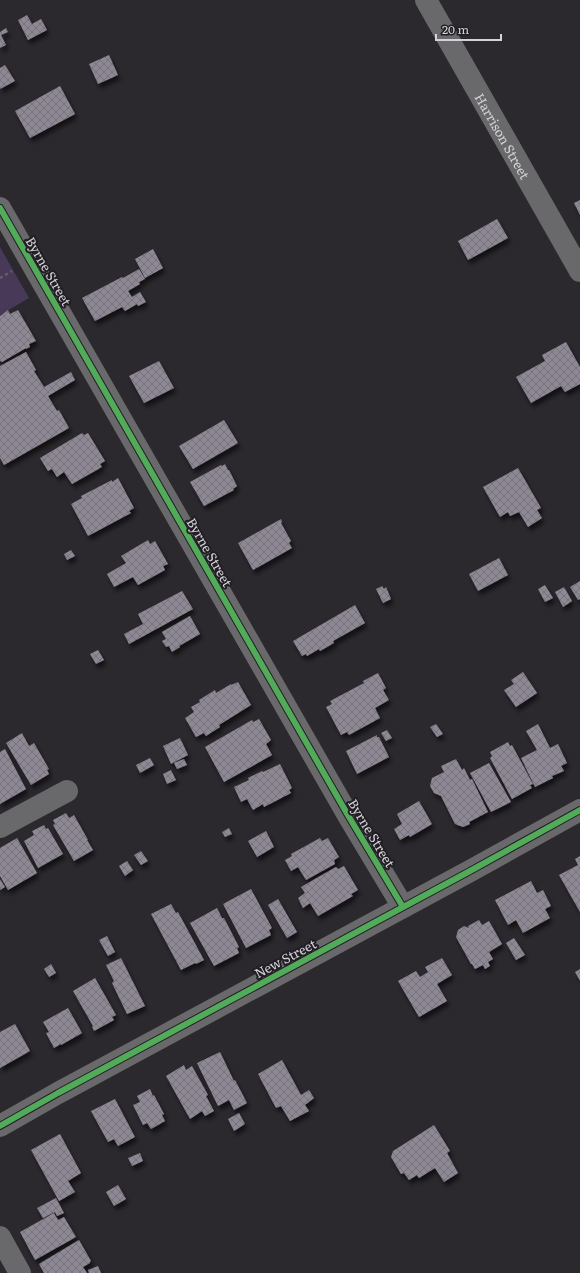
<svg xmlns="http://www.w3.org/2000/svg" width="580" height="1273" font-family="Literata,serif">
<style>
.park{fill:#483958}
.building{fill:url(#building-cross-hatch);filter:url(#shadow)}
.lines{fill:none;stroke-linecap:round;stroke-linejoin:round}
.path{stroke:#616063;stroke-width:2.5;stroke-dasharray:3 3;stroke-linecap:butt}
.minor{stroke:#69686a;stroke-width:22}
.cycleway-casing{stroke:#221e25;stroke-width:8}
.cycleway{stroke:#51ab58;stroke-width:6}
.labels{text-anchor:middle;dominant-baseline:central;stroke-width:4;stroke-linejoin:round;paint-order:stroke}
.street-label{font-size:13px;fill:#d4d2d6;stroke:#221e25}
</style>
<defs>
<pattern id="building-cross-hatch" width="8" height="8" patternUnits="userSpaceOnUse"><rect width="8" height="8" fill="#8e8895"/><path d="M0 0l8 8M0 8l8-8" fill="none" stroke="#77727c"/></pattern>
<filter id="shadow"><feDropShadow dx="2.5" dy="4.5" stdDeviation="2" flood-color="#0009"/></filter>
</defs>
<rect width="100%" height="100%" fill="#2b292e"/>
<path class="park" d="M0 247 29 298 0 315Z"/>
<path class="building" d="M27 15 32 24 41 19 47 30 28 40 18 20Z
M6 28 8 32 1 35 6 45 0 48V32Z
M109 55 118 75 98 84 89 64Z
M5 65 15 81 0 89V68Z
M60 86 75 114 30 138 15 111Z
M580 200V215L574 203Z
M497 219 508 238 468 260 458 241Z
M153 249 163 268 145 278 135 259Z
M139 269 145 279 139 282 140 284 128 291 132 297 140 292 146 302 138 306 137 304 125 311 122 307 95 321 82 298 122 277 123 278Z
M8 310 10 314 18 310 36 341 29 344 30 347 26 349V348L2 362 0 361V316Z
M566 342 580 367V384L565 392 561 386 531 403 516 377 545 361 542 355Z
M26 352 36 370 34 371 44 387 71 372 75 380 48 396 57 411 59 410 69 428 4 465 0 458V366Z
M159 361 174 388 144 403 129 376Z
M224 420 238 443 193 469 179 446Z
M82 433 84 435 88 433 105 461 100 464 102 467 72 484 64 472 57 477 52 469 48 471 40 458Z
M225 464 228 470H229L237 486 233 489 234 490 204 506 190 482 221 465 222 466Z
M518 468 541 508 537 510 542 518 528 527 519 512 510 516 508 512 500 517 483 487Z
M118 478 134 508 129 511 131 513 88 536 71 504 82 498 81 496 112 480V482Z
M281 519 282 522 281 523 291 541 289 543 292 548 253 570 238 543Z
M148 540 150 544 155 541 168 564 163 566 165 570 138 585 133 577 114 587 107 574 126 563 121 556Z
M71 550 75 556 67 560 64 554Z
M499 558 508 575 478 591 469 574Z
M580 581V599L578 600 570 587Z
M545 585 553 598 545 602 538 589Z
M382 586 384 589 386 587 391 599 383 603 376 589Z
M564 587 572 601 563 607 555 592Z
M182 591 193 609 129 644 124 634 143 624 138 614Z
M355 605 365 623 333 641 334 643 320 651 319 649 307 656 306 654 302 656 293 641Z
M190 616 200 634 179 646 180 647 172 652 169 646 166 647 162 641 166 639 162 632Z
M98 650 104 660 96 664 90 654Z
M523 672 537 693 516 707 504 690 514 684 511 680Z
M378 673 386 688 383 690 389 700 375 708 380 718 349 735 347 732 341 735 326 707 332 704 330 701 364 683 363 681Z
M238 682 251 705 219 725 220 727 206 736 204 733 196 737 185 718 194 712 191 707 200 702 199 700 215 690 216 693 231 684V685Z
M259 719 271 740 266 744 272 755 224 782 205 747 252 720 253 722Z
M436 724 443 734 437 737 430 727Z
M538 724 550 748 558 744 567 763 561 766 564 771 552 776 553 778 535 787 521 758 537 750 526 731Z
M387 730 392 738 386 741 381 733Z
M22 733 29 746 34 743 49 769 47 770 49 774 31 785 6 743Z
M377 735V737H379L389 757 357 774 346 751Z
M180 738 188 755 171 764 163 746Z
M508 742 510 746 512 745 533 784 530 785 532 788 512 799 490 758 492 756 490 752Z
M5 749 26 789 0 804V752Z
M150 758 154 765 140 773 136 765Z
M184 759 187 765 177 769 174 763Z
M456 759 462 770 464 768 470 780 472 779 488 812 469 822 470 824 463 827 455 824 441 796 434 793 430 786 432 778 444 772 441 766Z
M489 763 511 802 491 812 470 773Z
M280 764 292 788 289 790 291 793 264 807 263 804 253 810 247 799 241 802 234 787 249 780 248 778 262 771 263 772Z
M171 770 176 780 167 784 163 774Z
M419 801 432 824 410 837 409 835 400 840 394 829 402 824 397 814Z
M66 813 69 818 74 815 88 840H87L93 850 74 861 53 825 55 824 53 820Z
M44 825 46 829 48 828 63 854 38 868 24 841 34 835 32 831Z
M229 828 232 834 225 837 222 832Z
M266 831 274 847 257 857 248 841Z
M17 838 37 873 8 890 0 876V848Z
M320 838 322 841 328 838 339 857 334 860 335 864 306 880 298 867 291 871 285 860 292 856 291 854Z
M141 851 148 861 141 865 134 855Z
M580 856V912L559 875 578 865 575 859Z
M127 861 133 870 125 876 119 866Z
M344 866 358 890 351 894 353 896 318 916 310 903 303 908 298 898 305 893 301 887 336 867 338 869Z
M0 879 5 887 0 890Z
M531 881 537 893 543 890 551 906 545 909 550 918 523 933 516 920 508 925 495 900Z
M251 889 272 928 269 930 271 935 246 948 223 904Z
M278 899 297 932 287 938 268 905Z
M171 904 176 913 178 912 204 960 196 964 195 963 181 970 151 914Z
M217 908 222 918H224L239 947 237 948 239 953 214 966 190 923Z
M479 920 482 925 489 921 502 944 489 952 493 959 488 962 490 966 485 969 483 965 475 969 472 964H471L456 937 458 930 464 926 469 928 468 926Z
M107 936 115 952 108 956 99 940Z
M514 938 525 955 516 960 506 943Z
M121 958 145 1006 127 1014 112 983 114 981 106 965Z
M442 958 452 975 437 984 447 1001 419 1017 398 981 416 971 420 977 428 972 425 967Z
M51 964 56 973 49 977 44 969Z
M580 969V981L575 972Z
M95 978 116 1015 112 1017 114 1020 94 1031 92 1027 93 1026 73 991Z
M68 1008 82 1033 61 1045V1044L54 1048 46 1033 49 1032 43 1022Z
M15 1024 30 1051 0 1068V1032Z
M220 1052 234 1081 235 1080 247 1103 234 1110 229 1100 218 1106 197 1063Z
M282 1060 301 1095 309 1090 314 1098 305 1105 309 1111 290 1121 281 1106 276 1108 258 1074Z
M184 1065 186 1070 192 1066 208 1095 206 1096 214 1111 205 1116 202 1111 190 1119 166 1076Z
M150 1089 153 1096 154 1095 164 1114 162 1115 165 1121 151 1129 147 1123 143 1125 133 1105 140 1102 137 1096Z
M115 1099 135 1137 118 1146 114 1139 108 1142 91 1111Z
M239 1113 245 1124 234 1131 228 1119Z
M434 1125 450 1151 447 1153 458 1173 444 1182 435 1168 419 1178 417 1175 409 1180 404 1173 401 1174 391 1157 393 1151Z
M60 1134 81 1173 68 1181 75 1192 59 1201 31 1150Z
M140 1153 143 1161 132 1166 128 1158Z
M118 1185 126 1199 114 1206 106 1192Z
M56 1198 64 1213 57 1216 55 1212 43 1218 37 1208Z
M54 1213 58 1220 64 1217 76 1237 35 1260 20 1232Z
M79 1240 91 1261 90 1262V1263L83 1267 87 1273H44L39 1264Z
M98 1266 101 1273H89L88 1270Z"/>
<g class="lines">
<path class="path" d="M0 278 12 271"/>
<g class="minor">
<path id="s1" d="M426 0 580 271"/>
<path d="M0 208 349 817 403 907"/>
<path d="M0 827 67 791"/>
<path d="M0 1126 58 1093 470 871 580 810"/>
<path d="M0 1237 20 1273"/>
</g>
<g class="cycleway-casing">
<path id="cycleway" d="M0 208 349 817 403 907
M0 1126 58 1093 470 871 580 810"/>
</g>
<use href="#cycleway" class="cycleway"/>
</g>
<g class="labels">
<g class="street-label">
<text stroke="none"><textPath href="#s1" startOffset="156">Harrison Street</textPath></text>
<text transform="translate(49 271) rotate(60)">Byrne Street</text>
<text transform="translate(210 552) rotate(60)">Byrne Street</text>
<text transform="translate(372 833) rotate(59)">Byrne Street</text>
<text transform="translate(285 958) rotate(-28)">New Street</text>
</g>
</g>
<path d="M436 34v6h65v-6" fill="none" stroke="#d4d2d6" stroke-width="2"/>
<text x="442" y="34" font-size="12" fill="#d4d2d6" stroke="#221e25" stroke-width="3" paint-order="stroke">20 m</text>
</svg>
